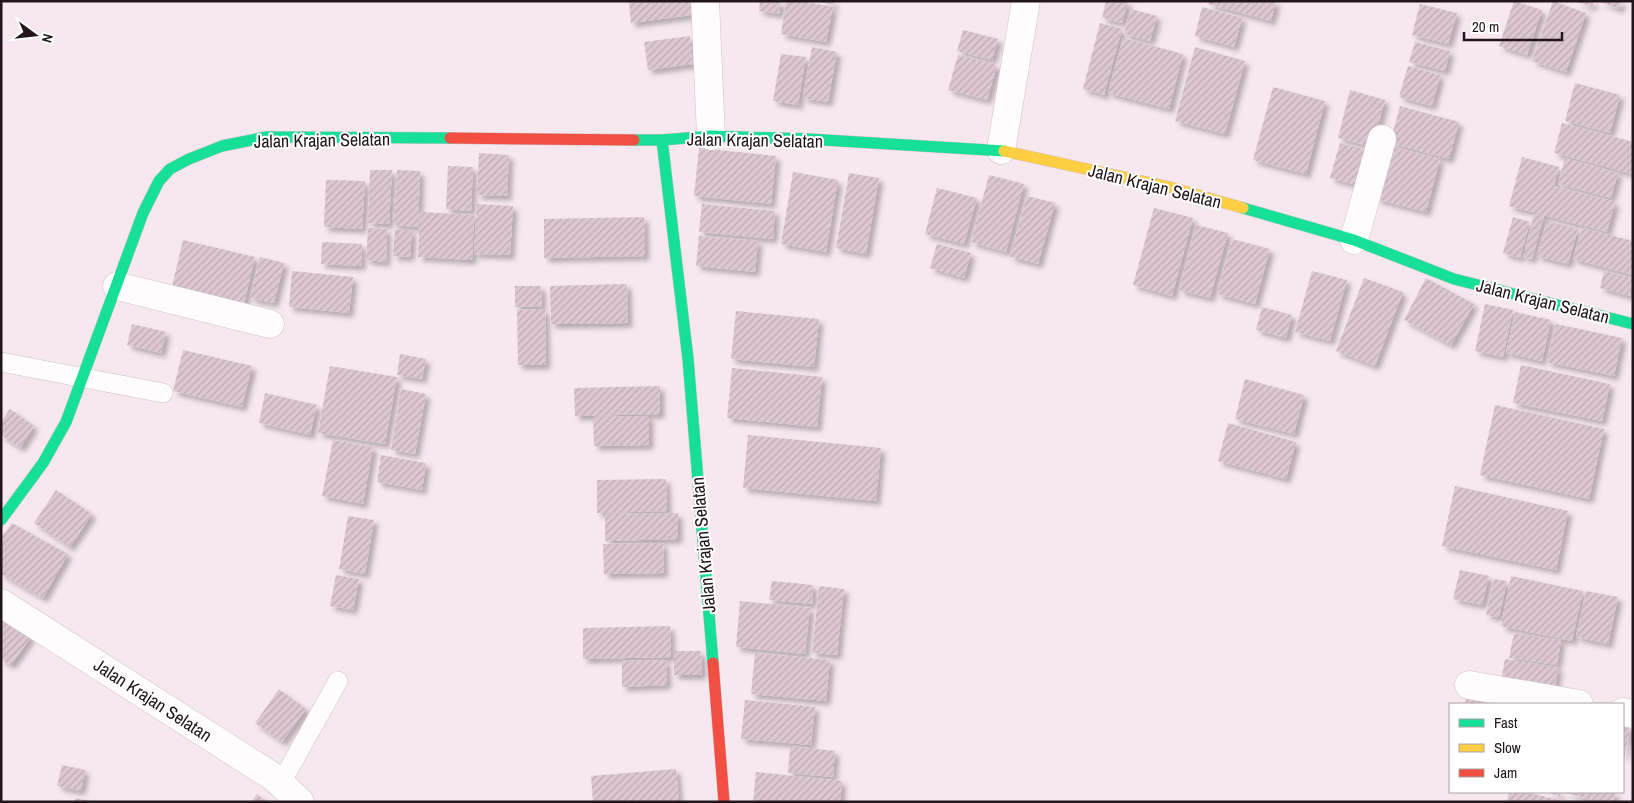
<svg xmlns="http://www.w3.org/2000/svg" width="1634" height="803" font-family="'Archivo Narrow',sans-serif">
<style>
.building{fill:url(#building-hatch);filter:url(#shadow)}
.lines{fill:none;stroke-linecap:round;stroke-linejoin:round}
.lane-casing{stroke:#cec1c7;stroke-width:20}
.street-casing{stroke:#cec1c7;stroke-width:29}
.fast-casing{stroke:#cec1c7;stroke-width:12}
.slow-casing{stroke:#cec1c7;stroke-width:12}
.jam-casing{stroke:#cec1c7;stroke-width:12}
.lane{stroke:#fefcfd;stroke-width:19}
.street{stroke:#fefcfd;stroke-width:28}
.fast{stroke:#16e098;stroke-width:11}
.slow{stroke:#ffcf43;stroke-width:11}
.jam{stroke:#f24e42;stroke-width:11}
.labels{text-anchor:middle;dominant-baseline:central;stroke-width:4;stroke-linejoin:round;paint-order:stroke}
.street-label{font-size:18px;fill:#22161c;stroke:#fff}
</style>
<defs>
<pattern id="building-hatch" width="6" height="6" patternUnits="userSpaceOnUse" patternTransform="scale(1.25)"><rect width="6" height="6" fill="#ddc7d2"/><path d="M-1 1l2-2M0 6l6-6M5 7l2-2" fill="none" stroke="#bdaab4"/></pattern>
<filter id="shadow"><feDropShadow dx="4.5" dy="4.5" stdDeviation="2.5" flood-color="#0004"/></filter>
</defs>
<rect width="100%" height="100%" fill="#f7e8ef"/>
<path class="building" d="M629 1H698L699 14 631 23Z
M760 1H781L779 14 759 11Z
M786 1H801L833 7 826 42 781 34Z
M815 1H835L834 5Z
M1106 1H1128L1122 23 1102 18Z
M1209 1H1276L1271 21 1208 4Z
M1514 1 1542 10 1527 55 1499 46Z
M1553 1 1586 13 1566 72 1532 61Z
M1575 1H1594L1592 7Z
M1598 1H1622L1619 9Z
M1420 4 1457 13 1448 44 1412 35Z
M1202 7 1242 18 1234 47 1195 36Z
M1131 9 1157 16 1150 41 1124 34Z
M1100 23 1122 29 1104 95 1083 89Z
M963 30 998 39 992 60 957 51Z
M690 36 693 64 648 70 644 42Z
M1123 38 1183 54 1169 109 1108 93Z
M1415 42 1450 51 1445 71 1409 62Z
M812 47 837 52 828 102 803 98Z
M1195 47 1245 61 1225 134 1175 121Z
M781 54 806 57 798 105 773 101Z
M958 55 997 65 987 100 948 90Z
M1408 66 1440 75 1432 106 1399 97Z
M1575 83 1620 95 1610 133 1565 121Z
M1273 87 1325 101 1306 174 1253 160Z
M1350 90 1385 100 1372 147 1338 138Z
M1400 106 1459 122 1449 159 1390 143Z
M1562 123 1633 142V174L1554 153Z
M1340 143 1371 151 1361 186 1330 178Z
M1390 146 1440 159 1426 212 1376 199Z
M699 148 776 156 771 204 694 196Z
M479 153 509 155 507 196 477 195Z
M1522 157 1559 167 1554 186 1615 202 1607 232 1509 206Z
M1565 158 1618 173 1611 198 1558 184Z
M448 166 473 167 471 211 446 209Z
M370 170H392L389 224 368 223Z
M397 170 420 171 418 227 393 225Z
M793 172 838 180 826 252 781 244Z
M849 173 879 178 866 254 836 248Z
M989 175 1024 184 1006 252 971 242Z
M326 180 365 181 362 229 324 227Z
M937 188 977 198 964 244 925 234Z
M1027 196 1055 203 1038 264 1010 257Z
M477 204 513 206 510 255 474 254Z
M702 204 775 211 773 239 699 232Z
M1154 208 1193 218 1172 296 1133 285Z
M420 212 474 215 472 260 418 257Z
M1534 214 1544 216 1532 259 1523 257Z
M644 217 645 256 544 258V219Z
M1513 217 1530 222 1520 258 1503 253Z
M1547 221 1578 229 1568 264 1537 256Z
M1196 225 1228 233 1210 298 1179 290Z
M368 228 387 229 386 262 366 260Z
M1582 228 1633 241V275L1573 259Z
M395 230H412L410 257 393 256Z
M699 236 758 241 755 272 696 266Z
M1232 239 1270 249 1255 304 1217 294Z
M183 240 255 257 243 308 171 291Z
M322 242 362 244 361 266 321 264Z
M937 244 971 253 964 278 930 268Z
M260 257 284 263 274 303 250 298Z
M292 271 353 277 349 313 289 307Z
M1312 271 1347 280 1330 341 1295 332Z
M1604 271 1633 278 1630 296 1600 288Z
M1364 278 1403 292 1375 366 1336 351Z
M1426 278 1474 304 1451 345 1404 320Z
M627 284 628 323 551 324 550 286Z
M515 286H541L542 306 515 307Z
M1485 304 1513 310 1503 357 1475 351Z
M1262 307 1292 315 1286 338 1256 330Z
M545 309 546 365H518L517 310Z
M736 311 819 319 814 367 731 359Z
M1515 312 1551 320 1542 361 1506 353Z
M132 324 166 332 161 353 127 345Z
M1556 324 1622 338 1614 376 1547 362Z
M183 350 252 366 242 407 173 391Z
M400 354 426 359 422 379 397 375Z
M1521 365 1610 384 1602 421 1513 403Z
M330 366 397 377 385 444 318 433Z
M732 368 822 377 817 427 727 418Z
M1245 379 1304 395 1294 434 1235 419Z
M660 386V414L575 416 574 388Z
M401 389 426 394 415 454 391 450Z
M265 393 317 405 310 435 259 423Z
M1495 405 1604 429 1589 499 1480 475Z
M10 409 34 426 20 448 1 435V422Z
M649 416V445L594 446 593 417Z
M1228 423 1296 442 1286 479 1218 461Z
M748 435 881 448 876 501 743 488Z
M333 440 373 447 363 504 322 496Z
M381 455 426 463 422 490 377 482Z
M666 479 667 511 597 513V480Z
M1455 486 1568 511 1556 570 1442 546Z
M56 490 92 514 70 547 34 523Z
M678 513V539L605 541V514Z
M348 516 374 520 365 574 339 569Z
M12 523 68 554 43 598 1 574V538Z
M663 543 664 573 604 574 603 544Z
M1460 570 1489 576 1482 605 1453 599Z
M336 575 359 579 353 610 330 606Z
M1511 576 1583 591 1572 641 1501 626Z
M1494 579 1507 581 1499 617 1486 615Z
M772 581 813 585 812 604 769 600Z
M819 586 844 589 837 655 812 653Z
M1586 591 1618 597 1608 644 1576 637Z
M740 601 810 608 805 654 736 647Z
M1 617 31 637 11 665 1 659Z
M670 626 671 657 583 659V628Z
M1514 633 1561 640 1557 665 1509 658Z
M674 651H701L702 675H674Z
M755 653 830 660 826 701 751 694Z
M1505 659 1558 667 1555 690 1501 682Z
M666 660 667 685 622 687V661Z
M279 689 306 709 282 742 255 723Z
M1468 691 1500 704H1465Z
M745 700 815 707 811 745 741 739Z
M1623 725 1631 726 1624 757H1623Z
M790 746 835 751 833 777 788 773Z
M62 765 85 770 81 791 57 786Z
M676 769 679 802H593L591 776Z
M756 772 842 781 840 802H753Z
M1509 792H1526L1566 802H1507Z
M1543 792H1561L1560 796Z
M1562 792H1616L1613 802H1601Z
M257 794 267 802H251Z
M75 798 90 801V802H75Z"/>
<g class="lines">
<g class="lane-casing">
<path id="lane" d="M1 362 163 393
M281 783 338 681"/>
</g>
<g class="street-casing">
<path id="street" d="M705 1 711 136
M1001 150 1026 1
M1354 240 1382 139
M117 286 270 324
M1 603 275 778 300 802
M1469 685 1579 704
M1623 712 1633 714"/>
</g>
<g class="fast-casing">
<path id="fast" d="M634 140H662L711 136 808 139 1004 151
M662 140 688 359 713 663
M1243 208 1354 240 1454 279 1633 324
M1 520 43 463 66 422 143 213 159 181 170 169 189 159 222 146 266 137 450 138"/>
</g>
<g class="slow-casing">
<path id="slow" d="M1004 151 1169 187 1243 208"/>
</g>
<g class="jam-casing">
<path id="jam" d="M450 138 634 140
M713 663 724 802"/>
</g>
<use href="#lane" class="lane"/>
<use href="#street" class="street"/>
<use href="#fast" class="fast"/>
<use href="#slow" class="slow"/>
<use href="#jam" class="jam"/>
</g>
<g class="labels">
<g class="street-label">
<text transform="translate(322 140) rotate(-1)">Jalan Krajan Selatan</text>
<text transform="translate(755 140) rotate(1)">Jalan Krajan Selatan</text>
<text transform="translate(1155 186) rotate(14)">Jalan Krajan Selatan</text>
<text transform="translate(1543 301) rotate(14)">Jalan Krajan Selatan</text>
<text transform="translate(703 545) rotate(-95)">Jalan Krajan Selatan</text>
<text transform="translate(153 700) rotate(33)">Jalan Krajan Selatan</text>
</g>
</g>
<rect width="1634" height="803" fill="none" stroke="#22161c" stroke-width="5"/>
<rect x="1449" y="703" width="175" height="90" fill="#ffffff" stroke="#a7a2a4"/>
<rect x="1459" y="719" width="25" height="8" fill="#16e098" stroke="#a7a2a4"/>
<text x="1494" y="728" font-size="15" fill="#22161c">Fast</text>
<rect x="1459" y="744" width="25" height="8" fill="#ffcf43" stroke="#a7a2a4"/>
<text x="1494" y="753" font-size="15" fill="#22161c">Slow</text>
<rect x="1459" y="769" width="25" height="8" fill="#f24e42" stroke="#a7a2a4"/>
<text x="1494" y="778" font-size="15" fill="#22161c">Jam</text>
<g transform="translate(35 35) rotate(105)" stroke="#ffffff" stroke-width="4" paint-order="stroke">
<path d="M0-4L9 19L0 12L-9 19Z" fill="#22161c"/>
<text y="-8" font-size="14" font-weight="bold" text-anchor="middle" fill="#22161c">N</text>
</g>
<path d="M1464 32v8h98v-8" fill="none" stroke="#22161c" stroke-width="2.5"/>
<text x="1472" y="32" font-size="15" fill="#22161c" stroke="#ffffff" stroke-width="4" paint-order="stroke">20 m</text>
</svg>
